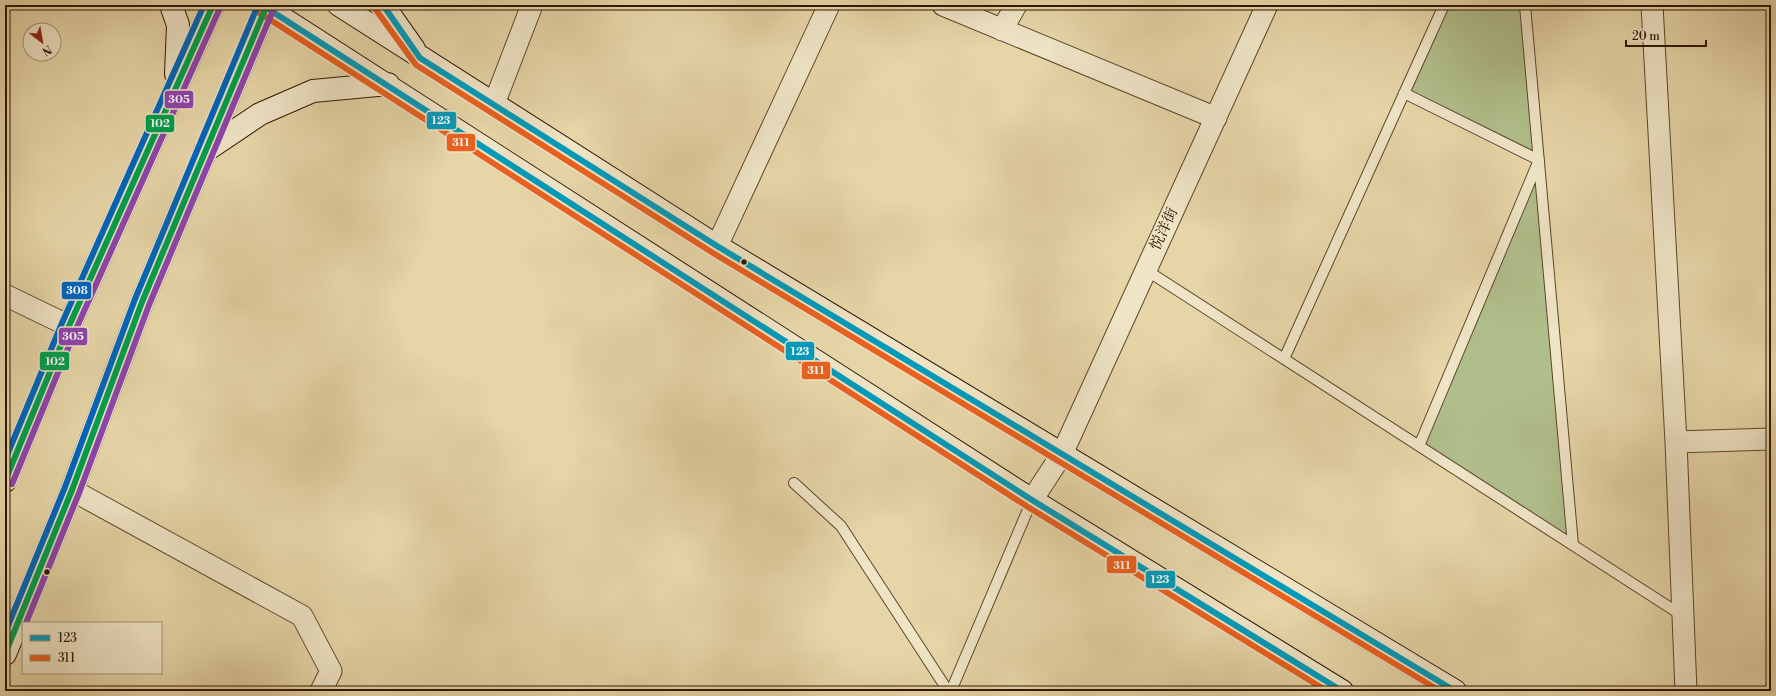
<svg xmlns="http://www.w3.org/2000/svg" width="1776" height="696" font-family="'Libre Bodoni','Noto Serif SC',serif">
<style>
.green{fill:#b0be8b;stroke:#6f6a46}
.lines{fill:none;stroke-linecap:round;stroke-linejoin:round}
.lane-casing{stroke:#5c462a;stroke-width:12}
.street-casing{stroke:#5c462a;stroke-width:23}
.secondary-casing{stroke:#2e1600;stroke-width:24}
.lane{stroke:#efe4c6;stroke-width:10}
.street{stroke:#efe4c6;stroke-width:21}
.secondary{stroke:#efe4c6;stroke-width:22}
.bus-1-casing{stroke:#efe4c6;stroke-width:9}
.bus-2-casing{stroke:#efe4c6;stroke-width:9}
.bus-3-casing{stroke:#efe4c6;stroke-width:9}
.bus-4-casing{stroke:#efe4c6;stroke-width:9}
.bus-5-casing{stroke:#efe4c6;stroke-width:9}
.bus-1{stroke:#059ab9;stroke-width:6}
.bus-2{stroke:#e86120;stroke-width:6}
.bus-3{stroke:#029f4d;stroke-width:6}
.bus-4{stroke:#8e44ad;stroke-width:6}
.bus-5{stroke:#0065bd;stroke-width:6}
.bus-dot{fill:#2e1600;stroke:#efe4c6;stroke-width:1.5}
.labels{text-anchor:middle;dominant-baseline:central;stroke-width:3;stroke-linejoin:round;paint-order:stroke}
.street-label{font-size:15px;fill:#2e1600;stroke:#efe4c6}
.line-badge{stroke:#efe4c6;stroke-width:1.5}
.badge-label{font-size:11px;text-anchor:middle;font-weight:bold;fill:#fff}
</style>
<rect width="100%" height="100%" fill="#e6d5a7"/>
<filter id="stains"><feTurbulence type="fractalNoise" baseFrequency=".005" numOctaves="4"/><feColorMatrix values="0 0 0 0 .2 0 0 0 0 .09 0 0 0 0 .02 0 0 0 .5 -.17"/></filter>
<radialGradient id="worn" r=".72"><stop offset=".6" stop-color="#630" stop-opacity="0"/><stop offset="1" stop-color="#630" stop-opacity=".3"/></radialGradient>
<path class="green" d="M1444 5H1525L1573 545 1419 446 1539 161 1404 93Z"/>
<g class="lines">
<g class="lane-casing">
<path id="lane" d="M1525 5 1573 545
M1404 93 1539 160 1419 446
M1146 270 1683 616
M1284 359 1444 5
M794 483 841 526 948 691
M951 691 1032 500"/>
</g>
<g class="street-casing">
<path id="street" d="M943 5 1216 118
M1652 5 1676 442 1686 691
M1002 30 1016 5
M494 104 532 5
M717 246 829 5
M5 295 69 326
M1676 442 1771 439
M72 490 302 616 331 671 321 691
M1032 500 1062 454 1267 5"/>
</g>
<g class="secondary-casing">
<path id="secondary" d="M171 5 178 25 176 74
M262 5 1032 500 1342 691
M339 5 717 246 1455 691
M383 5 414 49
M205 151 260 114 313 91 388 84
M5 481 69 326 213 5
M5 654 72 490 142 302 267 5"/>
</g>
<use href="#lane" class="lane"/>
<use href="#street" class="street"/>
<use href="#secondary" class="secondary"/>
<g class="bus-1-casing">
<path id="bus-1" d="M262 5 1032 500 1342 691
M383 5 420 58 717 246 1455 691"/>
</g>
<g class="bus-2-casing">
<path id="bus-2" d="M376 10 416 65 713 253 1440 691
M258 12 1028 507 1327 691"/>
</g>
<g class="bus-3-casing">
<path id="bus-3" d="M5 481 69 326 213 5
M5 654 72 490 142 302 267 5"/>
</g>
<g class="bus-4-casing">
<path id="bus-4" d="M12 484 76 329 220 8
M26 623 79 493 149 305 274 8"/>
</g>
<g class="bus-5-casing">
<path id="bus-5" d="M5 460 62 323 204 5
M5 633 65 487 135 299 258 5"/>
</g>
<use href="#bus-1" class="bus-1"/>
<use href="#bus-2" class="bus-2"/>
<use href="#bus-3" class="bus-3"/>
<use href="#bus-4" class="bus-4"/>
<use href="#bus-5" class="bus-5"/>
</g>
<g class="bus-dot">
<circle cx="744" cy="262" r="3.5"/>
<circle cx="47" cy="572" r="3.5"/>
</g>
<g class="labels">
<g class="street-label">
<text transform="translate(1164 229) rotate(-65)">悦洋街</text>
</g>
</g>
<g class="line-badge">
<rect x="164" y="90" width="30" height="19" rx="4" fill="#8e44ad"/>
<rect x="426" y="111" width="31" height="19" rx="4" fill="#059ab9"/>
<rect x="145" y="114" width="30" height="19" rx="4" fill="#029f4d"/>
<rect x="446" y="133" width="30" height="19" rx="4" fill="#e86120"/>
<rect x="61" y="281" width="31" height="19" rx="4" fill="#0065bd"/>
<rect x="58" y="327" width="30" height="19" rx="4" fill="#8e44ad"/>
<rect x="785" y="341" width="30" height="20" rx="4" fill="#059ab9"/>
<rect x="39" y="351" width="31" height="20" rx="4" fill="#029f4d"/>
<rect x="801" y="361" width="30" height="19" rx="4" fill="#e86120"/>
<rect x="1106" y="555" width="31" height="19" rx="4" fill="#e86120"/>
<rect x="1145" y="570" width="31" height="19" rx="4" fill="#059ab9"/>
</g>
<g class="badge-label">
<text x="179" y="103">305</text>
<text x="441" y="124">123</text>
<text x="160" y="127">102</text>
<text x="461" y="146">311</text>
<text x="77" y="294">308</text>
<text x="73" y="340">305</text>
<text x="800" y="355">123</text>
<text x="55" y="365">102</text>
<text x="816" y="374">311</text>
<text x="1122" y="569">311</text>
<text x="1160" y="583">123</text>
</g>
<rect width="1776" height="696" fill="none" stroke="#e6d5a7" stroke-width="20"/>
<rect x="6" y="6" width="1764" height="684" fill="none" stroke="#2e1600" stroke-width="2"/>
<rect x="10" y="10" width="1756" height="676" fill="none" stroke="#2e1600"/>
<rect x="22" y="622" width="140" height="52" fill="#efe4c6" stroke="#a29277"/>
<rect x="30" y="635" width="20" height="6" fill="#059ab9" stroke="#a29277"/>
<text x="58" y="642" font-size="12" fill="#2e1600">123</text>
<rect x="30" y="655" width="20" height="6" fill="#e86120" stroke="#a29277"/>
<text x="58" y="662" font-size="12" fill="#2e1600">311</text>
<g transform="translate(42 42) rotate(149)"><circle r="19" fill="#efe4c6" stroke="#a29277"/>
<path d="M0-3L7 15L0 10L-7 15Z" fill="#8f2418"/>
<text y="-6" font-size="11" font-weight="bold" text-anchor="middle" fill="#2e1600">N</text>
</g>
<path d="M1626 40v6h80v-6" fill="none" stroke="#2e1600" stroke-width="2"/>
<text x="1632" y="40" font-size="12" fill="#2e1600" stroke="#efe4c6" stroke-width="3" paint-order="stroke">20 m</text>
<rect width="100%" height="100%" filter="url(#stains)"/>
<rect width="100%" height="100%" fill="url(#worn)"/>
</svg>
